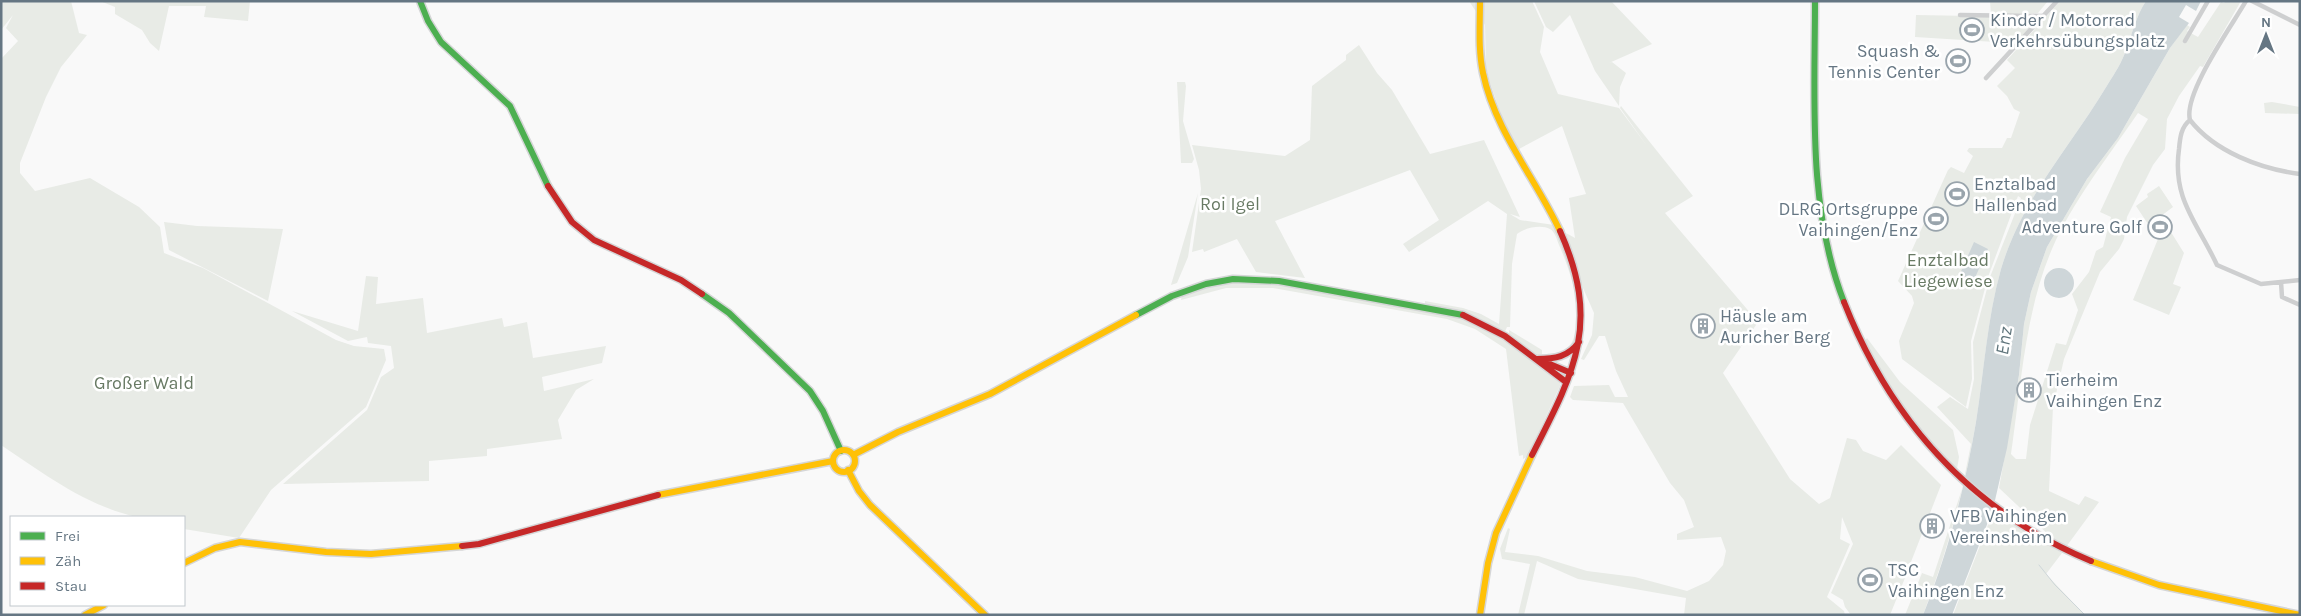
<svg xmlns="http://www.w3.org/2000/svg" width="2301" height="616" font-family="Karla,sans-serif">
<style>
.green{fill:#e8ebe6;fill-rule:evenodd}
.water{fill:#ced6d9}
.lines{fill:none;stroke-linecap:round;stroke-linejoin:round}
.stream{stroke:#ced6d9;stroke-width:1}
.fast-casing{stroke:#d5d6d7;stroke-width:9}
.slow-casing{stroke:#d5d6d7;stroke-width:9}
.jam-casing{stroke:#d5d6d7;stroke-width:9}
.street{stroke:#cecfd0;stroke-width:4.5}
.fast{stroke:#4caf50;stroke-width:6}
.slow{stroke:#ffc107;stroke-width:6}
.jam{stroke:#c62828;stroke-width:6}
.labels{text-anchor:middle;dominant-baseline:central;stroke-width:5;stroke-linejoin:round;paint-order:stroke}
.poi-label{font-size:18px;fill:#657683;stroke:#fff;text-anchor:start}
.park-label{font-size:18px;fill:#687a64;stroke:#fff}
.water-label{font-size:19px;font-style:italic;fill:#60757c;stroke:#fff}
</style>
<rect width="100%" height="100%" fill="#f9f9f9"/>
<path class="green" d="M1 1H71L79 33 87 35 61 67 46 97 20 163V173L35 191 90 178 139 207 160 227 164 253 203 268 336 340 354 346 384 349 386 360 366 407 271 490 239 538 184 529V517C169 517 152 520 137 517 86 506 43 473 1 445V59L18 41 6 28 13 15 1 30Z
M100 1H250L248 21 204 17 206 6H169L159 51 150 43 142 30 115 14V7Z
M1469 1H1532L1544 27 1540 52 1558 94 1619 108 1647 146 1620 108 1621 106 1693 196 1665 213 1758 322 1742 346 1722 323 1741 347 1723 373 1790 479 1819 504 1830 498 1847 438 1856 440 1863 451 1886 460 1901 445 1941 485 1909 567 1890 559 1909 568 1890 615H1851L1845 607 1843 600 1831 593 1853 544 1842 517 1840 539 1850 544 1827 597 1844 611 1845 615H1684L1686 598 1578 579 1537 561 1524 615H1518L1530 564 1502 559 1500 549 1508 528 1510 529 1505 552 1538 556 1587 571 1635 577 1687 591 1709 581 1723 565 1726 551 1721 537 1677 540V534L1694 527 1684 500 1670 483 1623 403 1573 400 1570 397 1574 386 1609 385 1615 397H1628L1616 371 1605 336H1599L1584 360 1581 359 1592 335 1594 313 1583 288 1566 233 1575 238 1569 198 1586 194 1562 126 1519 149 1506 129 1490 83 1486 67 1485 25Z
M1534 1H1611L1652 44 1609 63 1612 62 1626 73 1620 87 1619 106 1595 71 1570 15 1553 32 1546 27Z
M1990 1H2048L2038 13 1991 15Z
M2060 1H2146C2136 16 2132 34 2126 50 2122 62 2115 73 2108 84 2071 146 2022 198 2001 269 1987 320 1984 371 1976 422 1965 487 1947 553 1923 615H1905L1922 573 1933 577 1962 489 1971 444 1937 407 1950 397 1968 409 1974 379 1973 342 1990 277 2021 198 2018 196 1988 277 1971 341 1972 379 1966 407 1902 359 1899 341 1914 303 1912 296 1898 281 1948 170 1951 167 1964 173 1973 156 1967 151 1969 148H2002L2007 138H2011L2020 112 2014 109 2007 96 1997 86 2015 68 2007 60Z
M2226 1H2241L2203 67 2200 66 2179 96 2167 119 2165 149 2153 165 2127 217 2124 239 2119 249 2100 272 2064 359 2053 407 2049 491 2079 505 2085 496 2099 502 2066 547 2052 538 1999 488 2019 376 2024 324 2031 292 2047 247 2087 179 2118 138 2170 48 2187 25 2190 27 2187 31 2198 37 2221 2 2224 3ZM2138 113 2148 119 2125 158 2100 212 2111 217 2103 247 2096 251 2089 272 2072 294 2078 310 2066 345 2056 343 2030 425 2026 459H2016L2011 454C2021 386 2025 312 2052 249 2071 204 2110 154 2138 113Z
M1916 15 2030 17 2035 22 2018 41 1995 42 1915 37Z
M1359 45 1377 73 1392 90 1430 154 1484 140 1520 217 1510 214 1520 220 1554 225 1575 282 1580 311 1577 339 1574 346 1561 356H1539L1509 336V330L1542 350V354C1553 354 1567 353 1572 342 1586 315 1570 270 1559 245 1557 240 1555 232 1550 229 1541 224 1524 228 1517 234L1512 264 1510 327H1507L1504 334 1479 318 1425 304V301L1463 308 1481 314 1499 324 1507 214 1488 201 1409 252 1403 244 1439 220 1410 170 1275 221 1305 278 1256 272 1237 239 1204 252 1203 249 1192 252 1201 189 1199 170 1192 145 1285 156 1310 140 1312 86 1346 60V55Z
M1177 82H1185L1186 86 1183 121 1194 159 1192 163H1181Z
M2272 102 2300 107V114L2265 113 2264 103Z
M2159 186 2173 207 2161 216 2184 253 2173 284 2181 287 2169 315 2133 300 2158 239 2136 206 2148 197 2147 194Z
M1198 193 1188 257 1177 283 1171 285Z
M164 222 197 226 283 229 268 301 169 250Z
M366 276 378 277 376 304 423 298 427 333 502 318 504 327 527 322 533 358 606 346 602 363 542 377 544 391 594 379 576 390 558 420 562 439 487 449V456L429 461V481L283 484 367 410 381 377 394 368 391 346 368 343 367 337 348 341 292 311 358 331Z
M1240 281 1274 283 1466 318 1500 336 1560 380V386L1528 456 1523 459V455L1519 456 1506 349 1475 329 1447 319 1273 288H1226L1181 300 1182 295 1200 288Z
M1867 338 1900 382 1953 430 1959 457 1957 469C1918 432 1889 390 1864 342Z
M1993 512 2062 553 2046 574 2085 615H1953Z"/>
<path class="water" d="M2146 1H2201L2196 11 2186 5 2179 17 2189 23 2170 48 2118 138 2087 179 2047 247 2031 292 2024 324 2019 375 2007 448 1993 509 1952 615H1923C1948 553 1965 487 1976 422 1984 371 1987 319 2001 269 2022 198 2071 146 2108 84 2115 73 2122 62 2126 50 2132 34 2136 16 2146 1Z
M1974 242 1988 249 1973 282 1959 276Z
M2044 283a15 15 0 1 1 30 0a15 15 0 1 1-30 0Z"/>
<g class="lines">
<path class="stream" d="M2039 565 2055 585 2085 615"/>
<g class="fast-casing">
<path id="fast" d="M420 1 428 21 441 42 510 106 548 186
M1815 1C1815 101 1807 207 1844 302
M702 294 729 313 810 391 823 411 841 451
M1136 315 1172 296 1206 284 1233 279 1279 281 1463 315"/>
</g>
<g class="slow-casing">
<path id="slow" d="M1480 1C1480 25 1478 50 1483 73 1495 131 1536 179 1560 231
M833 461a11 11 0 1 1 22 0a11 11 0 1 1-22 0Z
M853 455 898 432 990 394 1136 315
M848 470 859 491 870 505 985 615
M658 495 833 461
M2091 561 2159 585 2300 615
M184 563 215 548 240 542 326 552 371 554 462 546
M85 615 104 605
M1480 615 1488 563 1496 533 1532 455"/>
</g>
<g class="jam-casing">
<path id="jam" d="M548 186 572 222 594 240 681 280 702 294
M1844 302C1891 421 1972 511 2091 561
M1463 315 1505 336 1566 382
M1537 359C1555 359 1568 357 1579 342
M1545 362 1571 373
M1532 455C1575 371 1601 323 1560 231
M462 546 479 544 658 495"/>
</g>
<path class="street" d="M2246 1C2231 27 2183 94 2190 120 2181 127 2180 138 2179 149 2172 199 2197 222 2217 265L2261 284 2300 280
M2252 1 2300 25
M1960 15 2043 16
M2185 41 2208 1
M1986 78 2057 1
M2190 120C2215 152 2261 169 2300 174
M2281 282 2282 297 2300 305"/>
<use href="#fast" class="fast"/>
<use href="#slow" class="slow"/>
<use href="#jam" class="jam"/>
</g>
<defs>
<g id="stadium-ring" transform="scale(1.25)"><circle r="9.5" fill="#fff" stroke="#99a4ac" stroke-width="1.5"/><path d="M0-5a6.5 5 0 1 0 0 10a6.5 5 0 1 0 0-10ZM-3.5-1.8h7v3.6h-7Z" fill="#99a4ac"/></g>
<g id="building-ring" transform="scale(1.25)"><circle r="9.5" fill="#fff" stroke="#99a4ac" stroke-width="1.5"/><path d="M-4-6H4V6H1V3H-1V6H-4ZM-2.5-4.3h1.7v1.8h-1.7ZM.8-4.3h1.7v1.8H.8ZM-2.5-1h1.7V.8h-1.7ZM.8-1h1.7V.8H.8Z" fill="#99a4ac"/></g>
</defs>
<g fill-rule="evenodd">
<use href="#stadium-ring" x="1972" y="30"/>
<use href="#stadium-ring" x="1958" y="61"/>
<use href="#stadium-ring" x="1957" y="194"/>
<use href="#stadium-ring" x="1936" y="219"/>
<use href="#stadium-ring" x="2160" y="227"/>
<use href="#building-ring" x="1703" y="326"/>
<use href="#building-ring" x="2029" y="390"/>
<use href="#building-ring" x="1932" y="526"/>
<use href="#stadium-ring" x="1870" y="580"/>
</g>
<g class="labels">
<g class="poi-label">
<text x="1990" y="20">Kinder / Motorrad<tspan x="1990" dy="21">Verkehrsübungsplatz</tspan></text>
<text x="1940" y="51" text-anchor="end">Squash &amp;<tspan x="1940" dy="21">Tennis Center</tspan></text>
<text x="1974" y="184">Enztalbad<tspan x="1974" dy="21">Hallenbad</tspan></text>
<text x="1918" y="209" text-anchor="end">DLRG Ortsgruppe<tspan x="1918" dy="21">Vaihingen/Enz</tspan></text>
<text x="2142" y="227" text-anchor="end">Adventure Golf</text>
<text x="1720" y="316">Häusle am<tspan x="1720" dy="21">Auricher Berg</tspan></text>
<text x="2046" y="380">Tierheim<tspan x="2046" dy="21">Vaihingen Enz</tspan></text>
<text x="1950" y="516">VFB Vaihingen<tspan x="1950" dy="21">Vereinsheim</tspan></text>
<text x="1888" y="570">TSC<tspan x="1888" dy="21">Vaihingen Enz</tspan></text>
</g>
<g class="park-label">
<text x="1230" y="204">Roi Igel</text>
<text x="1948" y="260">Enztalbad<tspan x="1948" dy="21">Liegewiese</tspan></text>
<text x="144" y="383">Großer Wald</text>
</g>
<g class="water-label">
<text transform="translate(2004 341) rotate(-81)">Enz</text>
</g>
</g>
<rect width="2301" height="616" fill="none" stroke="#657683" stroke-width="5"/>
<rect x="10" y="516" width="175" height="90" fill="#ffffff" stroke="#c1c8cd"/>
<rect x="20" y="532" width="25" height="8" fill="#4caf50" stroke="#c1c8cd"/>
<text x="55" y="541" font-size="15" fill="#657683">Frei</text>
<rect x="20" y="557" width="25" height="8" fill="#ffc107" stroke="#c1c8cd"/>
<text x="55" y="566" font-size="15" fill="#657683">Zäh</text>
<rect x="20" y="582" width="25" height="8" fill="#c62828" stroke="#c1c8cd"/>
<text x="55" y="591" font-size="15" fill="#657683">Stau</text>
<g transform="translate(2266 35)" stroke="#ffffff" stroke-width="4" paint-order="stroke">
<path d="M0-4L9 19L0 12L-9 19Z" fill="#657683"/>
<text y="-8" font-size="14" font-weight="bold" text-anchor="middle" fill="#657683">N</text>
</g>
</svg>
